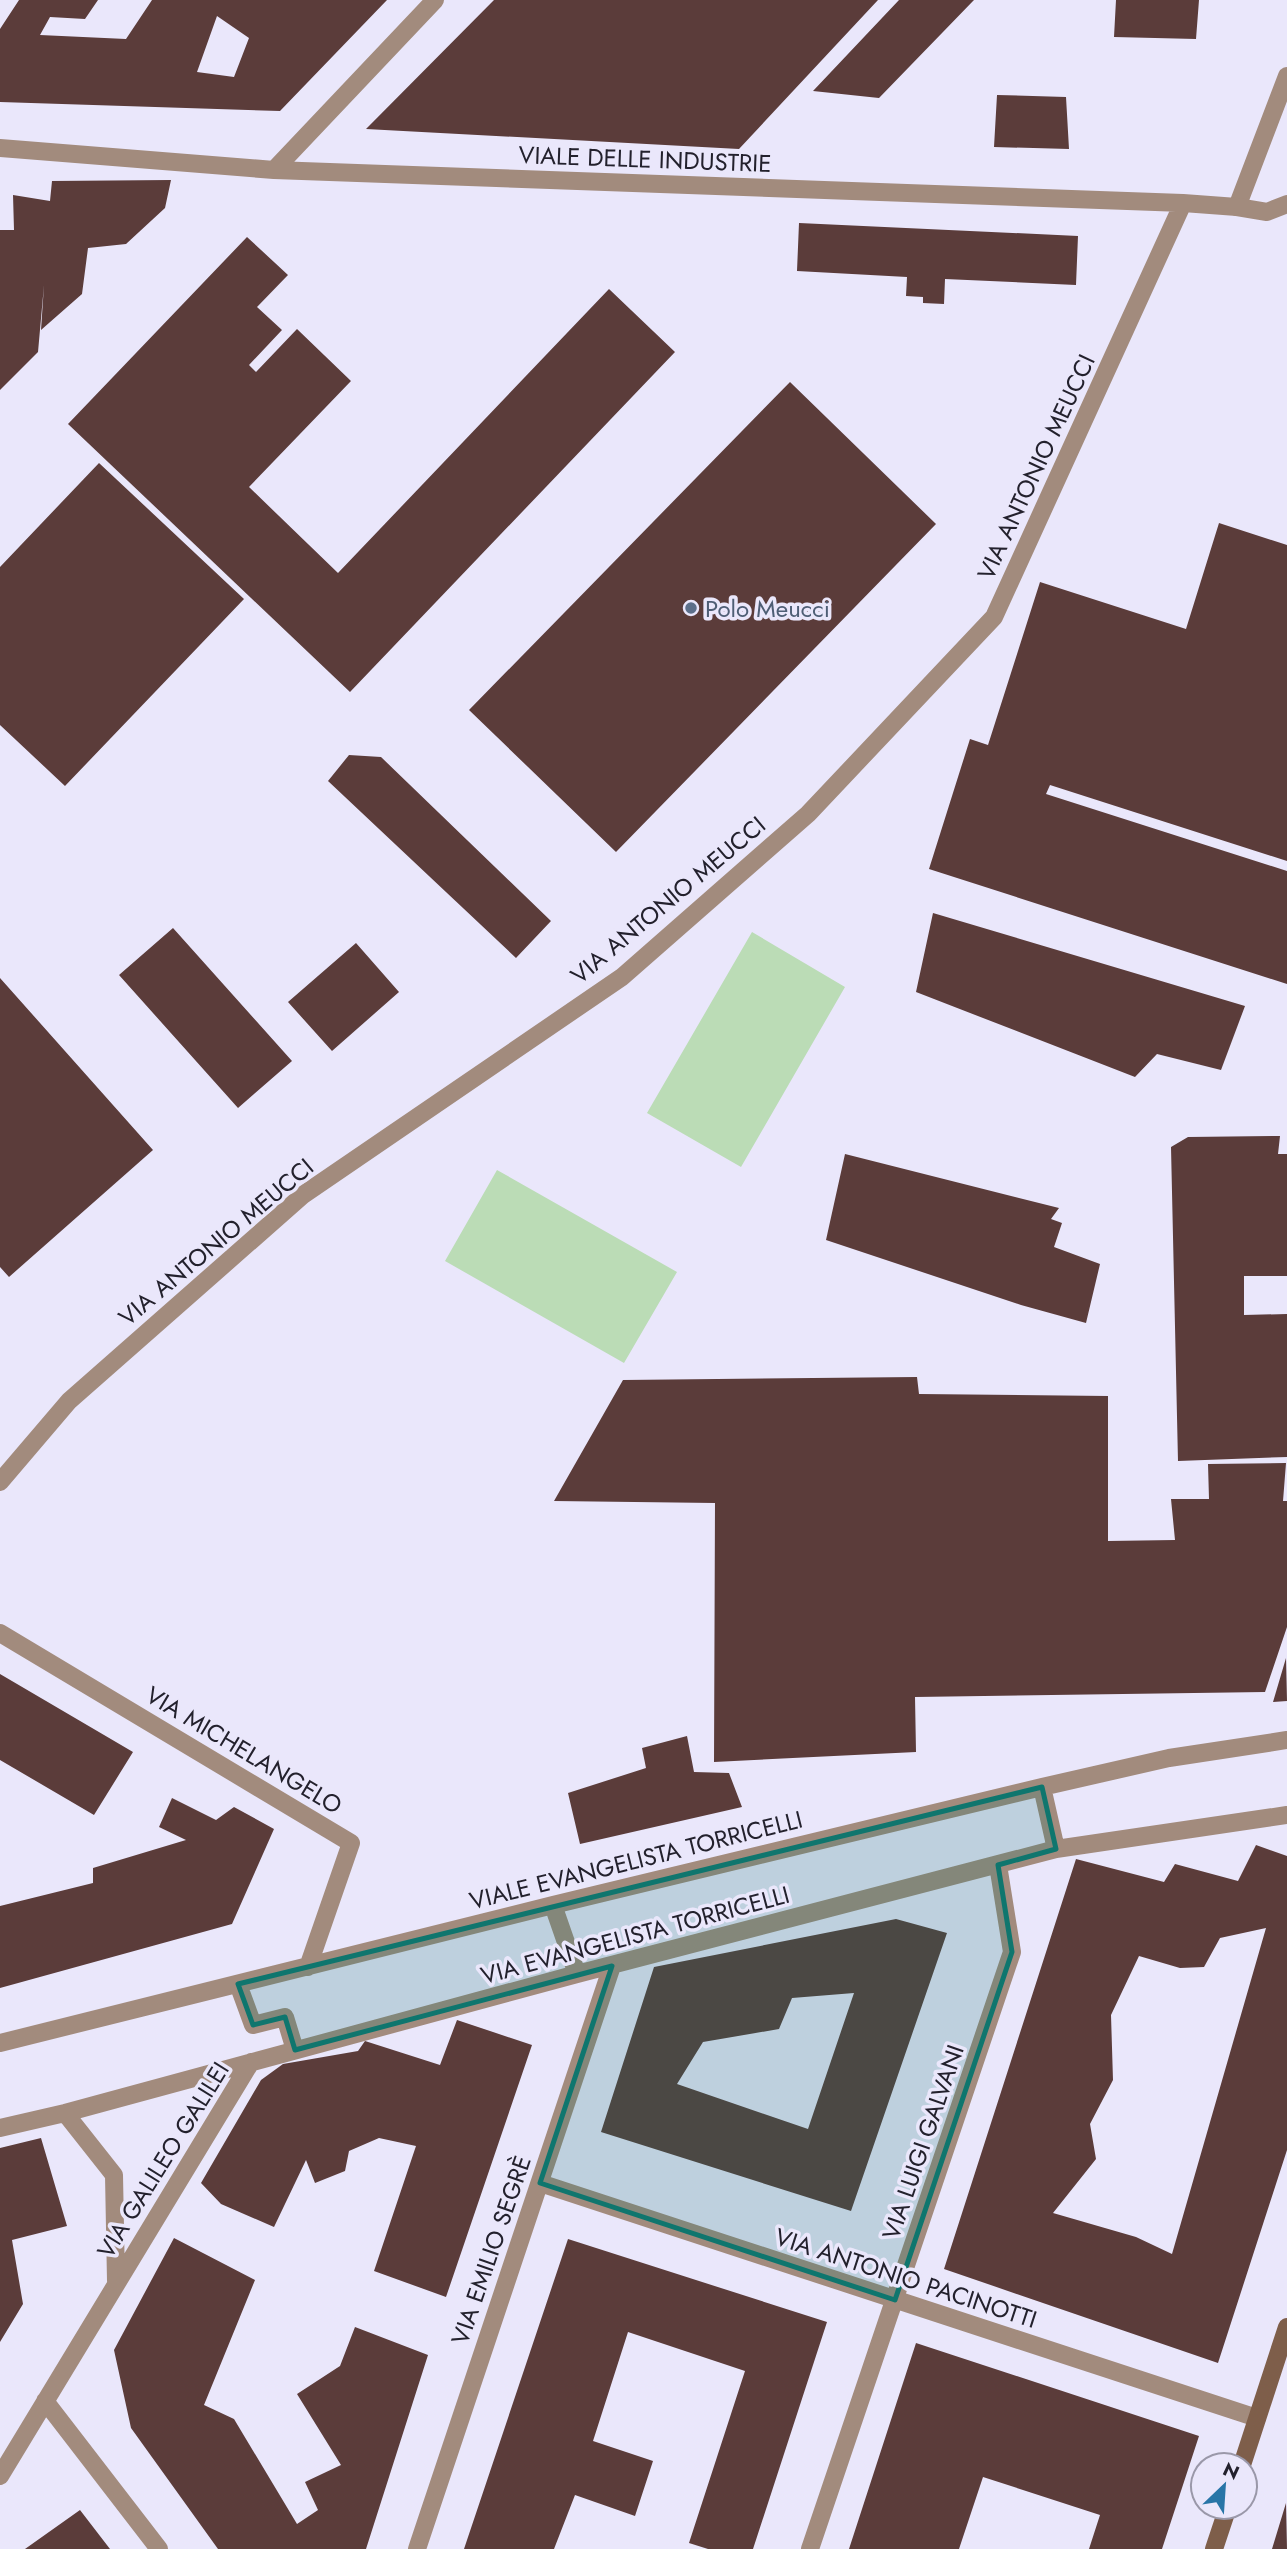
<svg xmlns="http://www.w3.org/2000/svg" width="1287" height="2549" font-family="Jost,sans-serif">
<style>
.green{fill:#bbdcb6}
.building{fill:#5b3c3a;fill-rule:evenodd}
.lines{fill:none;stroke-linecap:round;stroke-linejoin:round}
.lane{stroke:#a28b7d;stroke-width:18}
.street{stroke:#a28b7d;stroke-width:18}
.secondary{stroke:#7e5e4a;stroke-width:18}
.marked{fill:#0f766e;fill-opacity:0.2;stroke:#0f766e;stroke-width:5;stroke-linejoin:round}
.service-dot{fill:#5c6f8a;stroke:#eae7fb;stroke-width:2.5}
.labels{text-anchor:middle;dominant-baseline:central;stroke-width:7;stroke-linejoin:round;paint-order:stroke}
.street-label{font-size:24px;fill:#23212d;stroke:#eae7fb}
.service-label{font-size:24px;fill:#4e5e75;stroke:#eae7fb;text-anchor:start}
</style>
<rect width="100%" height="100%" fill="#eae7fb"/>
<path class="green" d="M752 932 845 987 741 1167 647 1113Z
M497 1170 677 1272 624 1363 445 1261Z"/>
<path class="building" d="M19 0H98L85 19 50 17 40 35 126 39 152 0H387L280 111 0 102V29ZM217 16 249 38 234 77 197 72Z
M494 0H878L739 149 366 129Z
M899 0H974L879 98 813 91Z
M1116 0H1199L1196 39 1114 37Z
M997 95 1066 97 1069 149 994 147Z
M171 180 165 208 126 244 88 248 82 294 41 330 44 285 38 352 0 390V230H14L13 195 50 201 52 181Z
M799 223 1078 236 1076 285 945 279 944 304 923 303V297L906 296 907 277 797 271Z
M247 237 288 275 257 307 282 330 249 365 256 372 297 329 351 381 249 487 338 573 609 289 675 352 350 692 68 424Z
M790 382 936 524 616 852 469 710Z
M99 463 244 599 65 786 0 725V567Z
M1219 523 1287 545V861L1050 785 1046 794 1287 871V984L929 869 970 739 988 745 1040 582 1186 629Z
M349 755 381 757 551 921 516 958 328 781Z
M933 913 1245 1006 1221 1070 1157 1054 1135 1077 916 992Z
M173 928 292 1061 238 1108 119 975Z
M356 943 399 992 332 1051 288 1002Z
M0 978 153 1150 9 1277 0 1267Z
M1280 1136 1278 1154H1287V1276H1244V1315L1287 1314V1457L1178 1461 1171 1147 1188 1137Z
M845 1154 1059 1208 1051 1219 1062 1223 1054 1247 1100 1264 1086 1323 1021 1305 826 1240Z
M917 1377 919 1394 1108 1396V1541L1175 1540 1171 1499H1209L1208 1464 1286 1463 1283 1501H1287V1627L1265 1692 915 1697 916 1752 714 1762 715 1503 554 1501 623 1380Z
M1286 1658 1287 1701 1273 1702Z
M0 1674 133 1752 94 1815 0 1760Z
M687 1736 694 1772 729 1773 742 1807 580 1844 568 1793 646 1768 642 1748Z
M172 1798 216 1820 234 1807 274 1829 232 1924 0 1988V1906L93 1883V1868L186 1840 159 1827Z
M1256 1845 1287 1856V2150L1218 2363 944 2269 1076 1859 1164 1882 1175 1864 1238 1881ZM1266 1928 1172 2254 1136 2237 1053 2213 1096 2159 1090 2124 1113 2080 1111 2015 1139 1956 1180 1968 1204 1967 1220 1938Z
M896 1919 947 1933 851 2211 601 2132 654 1967ZM854 1993 808 2129 677 2084 703 2042 779 2029 792 1998Z
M457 2020 532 2045 446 2297 374 2271 416 2146 379 2138 349 2151 345 2171 315 2183 306 2160 274 2227 221 2204 201 2183 261 2080 283 2064 358 2051 365 2041 440 2065Z
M41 2138 67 2226 12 2240 23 2304 0 2342V2148Z
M174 2238 255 2280 204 2405 234 2419 297 2524 318 2510 305 2482 341 2465 297 2394 340 2366 355 2327 428 2355 366 2549H218L131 2428 114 2350Z
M568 2239 827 2322 753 2549H708L689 2543 745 2371 628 2332 593 2441 653 2461 635 2516 575 2495 554 2549H464Z
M916 2343 1199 2436 1162 2549H1089L1100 2515 983 2477 959 2549H849Z
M1286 2503 1287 2549H1272Z
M80 2510 110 2549H25Z"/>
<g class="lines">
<path class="lane" d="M1237 207 1287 76"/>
<path class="street" d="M0 148 274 170 1183 203 1237 207 1267 212 1287 204
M274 170 435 0
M0 1482 69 1401 303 1195 622 977 808 814 994 617 1183 203
M0 1633 351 1843 308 1967
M1042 1787 1056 1849
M553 1905 577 1974
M238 1984 253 2025 285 2017 295 2050
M0 2043 553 1905 1042 1787 1169 1758 1287 1740
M65 2113 114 2175 116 2281
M0 2128 65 2113 577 1974 1056 1849 1287 1815
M540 2183 1257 2418
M45 2401 159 2549
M0 2476 251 2062
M417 2549 612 1966
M810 2549 1012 1952 998 1865"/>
<path class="secondary" d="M1242 2465 1287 2327
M1214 2549 1228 2507"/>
</g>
<path class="marked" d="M1042 1787 1056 1849 998 1865 1012 1952 895 2300 540 2183 612 1966 295 2050 285 2017 253 2025 238 1984Z"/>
<circle class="service-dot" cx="691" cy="608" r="7"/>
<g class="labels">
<g class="street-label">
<text transform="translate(645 159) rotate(2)">VIALE DELLE INDUSTRIE</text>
<text transform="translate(1036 467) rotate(-65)">VIA ANTONIO MEUCCI</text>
<text transform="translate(668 900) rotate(-40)">VIA ANTONIO MEUCCI</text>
<text transform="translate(216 1242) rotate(-40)">VIA ANTONIO MEUCCI</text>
<text transform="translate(244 1750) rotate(31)">VIA MICHELANGELO</text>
<text transform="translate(636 1860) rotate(-14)">VIALE EVANGELISTA TORRICELLI</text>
<text transform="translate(635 1935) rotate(-15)">VIA EVANGELISTA TORRICELLI</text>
<text transform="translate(923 2142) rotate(-71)">VIA LUIGI GALVANI</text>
<text transform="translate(163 2160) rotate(-58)">VIA GALILEO GALILEI</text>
<text transform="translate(491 2250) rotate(-71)">VIA EMILIO SEGRÈ</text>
<text transform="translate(906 2278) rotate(18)">VIA ANTONIO PACINOTTI</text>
</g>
<g class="service-label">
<text x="705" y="608">Polo Meucci</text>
</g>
</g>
<g transform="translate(1224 2486) rotate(25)"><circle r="33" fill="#eae7fb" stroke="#9a98a9" stroke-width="2"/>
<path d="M0-5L12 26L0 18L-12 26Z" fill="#2875a7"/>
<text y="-10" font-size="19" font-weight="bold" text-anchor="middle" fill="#23212d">N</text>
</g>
</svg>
